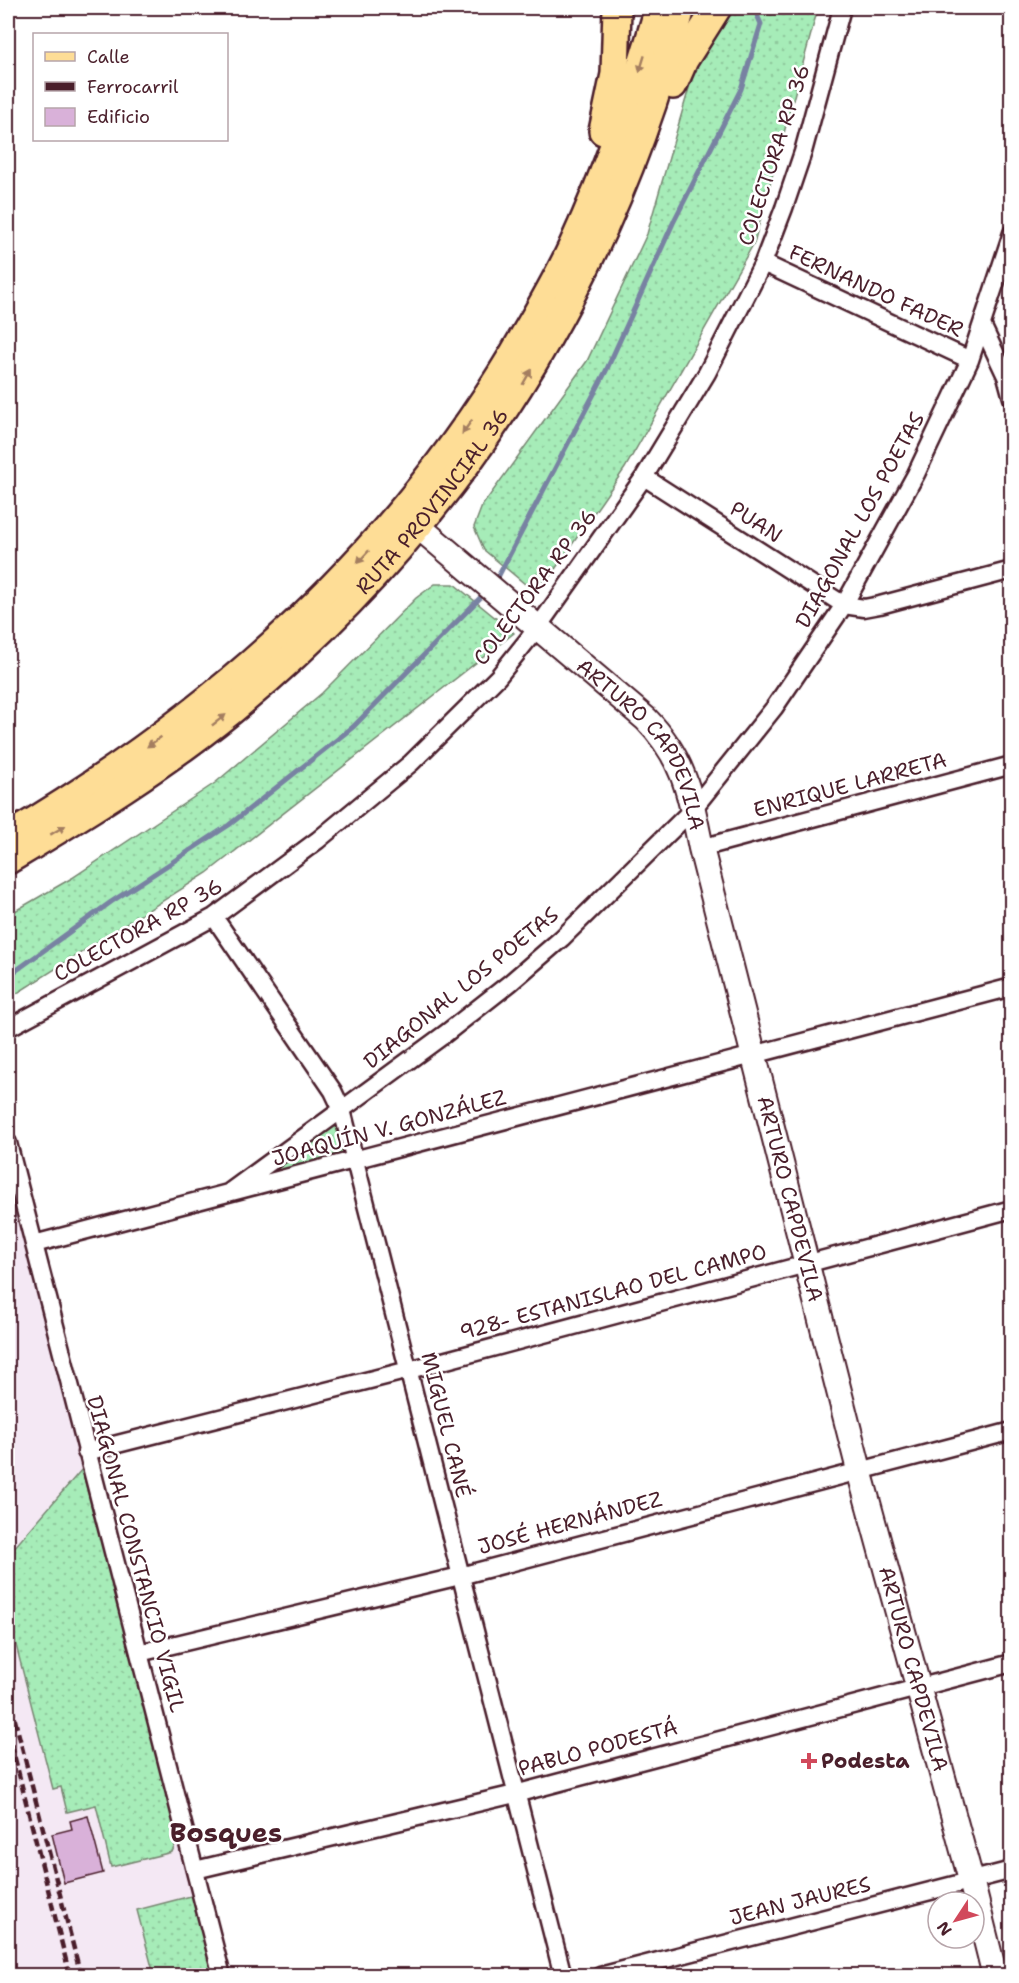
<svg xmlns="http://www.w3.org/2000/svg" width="1019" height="1983" font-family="'Shantell Sans',sans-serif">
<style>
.built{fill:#f4e8f4}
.grass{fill:url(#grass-dots);stroke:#788672;stroke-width:1.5}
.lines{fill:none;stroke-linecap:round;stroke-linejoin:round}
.stream{stroke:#7882a2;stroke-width:5}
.building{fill:#d9b1d9;stroke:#4a1f2b;stroke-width:1.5}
.street-casing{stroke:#4a1f2b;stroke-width:21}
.secondary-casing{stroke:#4a1f2b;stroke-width:28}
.primary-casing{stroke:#4a1f2b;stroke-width:32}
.street{stroke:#fff;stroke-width:16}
.secondary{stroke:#fff;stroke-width:24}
.primary{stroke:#fedd96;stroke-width:27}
.rail{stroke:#4a1f2b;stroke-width:4.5;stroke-dasharray:9 4.5;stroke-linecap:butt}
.oneway{fill:#a47e60}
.poi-dot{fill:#d1495b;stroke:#fff;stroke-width:2}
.labels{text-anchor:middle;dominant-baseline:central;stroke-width:5;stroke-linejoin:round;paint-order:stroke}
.street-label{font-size:21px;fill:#4a1f2b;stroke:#fff}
.poi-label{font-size:21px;font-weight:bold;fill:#4a1f2b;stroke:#fff;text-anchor:start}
.district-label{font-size:27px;font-weight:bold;fill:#4a1f2b;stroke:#fff}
</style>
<defs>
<pattern id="grass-dots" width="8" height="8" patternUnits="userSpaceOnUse" patternTransform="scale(1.5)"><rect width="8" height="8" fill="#a6ecb8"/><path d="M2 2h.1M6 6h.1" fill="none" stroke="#90ca9e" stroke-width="1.8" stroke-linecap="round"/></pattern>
</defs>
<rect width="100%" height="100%" fill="#fff"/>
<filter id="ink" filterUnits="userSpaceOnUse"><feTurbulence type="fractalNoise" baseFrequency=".0167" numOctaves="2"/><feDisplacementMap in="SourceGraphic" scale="12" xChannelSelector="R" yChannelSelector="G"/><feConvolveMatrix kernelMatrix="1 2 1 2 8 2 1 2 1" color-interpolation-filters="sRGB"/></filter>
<g filter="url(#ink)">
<path class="built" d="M8 1182 215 1975H8Z"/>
<path class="grass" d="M712 8H818L754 243 625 468 551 575 536 586 525 584 484 550 474 527 482 506 587 361 647 234Z
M435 584H454L514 633 207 873 8 999V915L72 878 215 783 322 693 416 598Z
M336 1124 349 1158 244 1185Z
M82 1469 178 1838 172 1852 111 1867 96 1805 67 1812 61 1787 53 1789 8 1614V1555Z
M195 1895 216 1975H154L137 1910Z"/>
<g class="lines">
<path class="stream" d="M499 575 606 371 674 221 741 89 761 24 754 8
M8 983 14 972 111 902 229 825 353 727 480 598"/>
</g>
<path class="building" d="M88 1816 103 1873 64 1883 52 1834 72 1829 70 1821Z"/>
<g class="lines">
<g class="street-casing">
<path id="street" d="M763 263 970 360
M983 327 1006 376 1012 398
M644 477 844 605 864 608 880 605 1012 570
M701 848 1012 765
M214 917 333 1091 342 1110 563 1976
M8 1028 214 917 318 840 411 763 498 677 538 627 644 477 707 373 763 263 784 208 803 152 842 8
M8 1143 222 1976
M228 1193 445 1034 510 983 562 938 693 809 774 708 844 605 916 474 970 360 1012 233
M34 1244 1012 987
M86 1452 409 1370 1012 1209
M139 1653 460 1576 1012 1431
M195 1870 515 1794 1012 1663
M600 1976 1012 1870"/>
</g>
<g class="secondary-casing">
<g id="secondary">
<path id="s1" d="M419 527 646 719C685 759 690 795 701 848L859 1470 971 1880 995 1976"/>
</g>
</g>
<g class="primary-casing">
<g id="primary">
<path d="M673 85 684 60 717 8"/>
<path d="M603 131 615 74 617 8"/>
<path d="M8 837C213 716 391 558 514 353 535 317 557 281 574 243 609 167 636 88 659 8"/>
<path id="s2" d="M8 860C84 814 162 767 232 710 458 524 607 290 681 8"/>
</g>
</g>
<use href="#street" class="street"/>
<use href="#secondary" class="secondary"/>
<use href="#primary" class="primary"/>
<path class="rail" d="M8 1693 81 1976
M8 1731 70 1976"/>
</g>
<defs><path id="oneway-solid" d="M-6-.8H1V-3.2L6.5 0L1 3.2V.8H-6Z" transform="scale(1.5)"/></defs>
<g class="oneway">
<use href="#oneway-solid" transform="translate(642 64) rotate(107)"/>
<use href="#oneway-solid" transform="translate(527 377) rotate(-60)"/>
<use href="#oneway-solid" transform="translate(467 427) rotate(125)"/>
<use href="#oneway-solid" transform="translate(363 557) rotate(133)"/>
<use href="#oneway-solid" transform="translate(219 720) rotate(-38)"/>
<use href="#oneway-solid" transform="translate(154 742) rotate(145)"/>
<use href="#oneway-solid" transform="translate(58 830) rotate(-31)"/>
</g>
</g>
<path class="poi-dot" d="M806 1752h6v6h6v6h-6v6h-6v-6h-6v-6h6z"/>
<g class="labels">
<g class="street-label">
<text transform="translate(774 155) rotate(-72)">COLECTORA RP 36</text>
<text transform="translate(876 291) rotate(25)">FERNANDO FADER</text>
<text stroke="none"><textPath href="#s2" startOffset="560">RUTA PROVINCIAL 36</textPath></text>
<text transform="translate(860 520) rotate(-61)">DIAGONAL LOS POETAS</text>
<text transform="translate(756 522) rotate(33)">PUAN</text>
<text transform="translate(535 587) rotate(-53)">COLECTORA RP 36</text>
<text stroke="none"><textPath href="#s1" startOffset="316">ARTURO CAPDEVILA</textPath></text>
<text transform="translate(850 785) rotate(-15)">ENRIQUE LARRETA</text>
<text transform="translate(138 930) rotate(-29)">COLECTORA RP 36</text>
<text transform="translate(461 988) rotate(-39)">DIAGONAL LOS POETAS</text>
<text transform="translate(389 1128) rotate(-15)">JOAQUÍN V. GONZÁLEZ</text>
<text stroke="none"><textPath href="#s1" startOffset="802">ARTURO CAPDEVILA</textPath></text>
<text transform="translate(613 1292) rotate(-15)">928- ESTANISLAO DEL CAMPO</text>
<text transform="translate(446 1425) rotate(76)">MIGUEL CANÉ</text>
<text transform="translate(570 1523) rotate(-15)">JOSÉ HERNÁNDEZ</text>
<text transform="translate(136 1554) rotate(75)">DIAGONAL CONSTANCIO VIGIL</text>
<text stroke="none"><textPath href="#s1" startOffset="1288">ARTURO CAPDEVILA</textPath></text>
<text transform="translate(598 1748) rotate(-15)">PABLO PODESTÁ</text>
<text transform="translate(800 1901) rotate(-14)">JEAN JAURES</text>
</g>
<g class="poi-label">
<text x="821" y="1761">Podesta</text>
</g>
<g class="district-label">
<text x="226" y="1832">Bosques</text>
</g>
</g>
<rect width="1019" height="1983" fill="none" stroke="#fff" stroke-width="30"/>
<rect x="15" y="15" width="989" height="1953" fill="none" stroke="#4a1f2b" stroke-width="2" filter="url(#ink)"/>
<rect x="33" y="33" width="195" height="108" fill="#ffffff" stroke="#b7a5aa" stroke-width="1.5"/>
<rect x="45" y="52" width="30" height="9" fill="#fedd96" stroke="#b7a5aa" stroke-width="1.5"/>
<text x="87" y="63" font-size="18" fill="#4a1f2b">Calle</text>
<rect x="45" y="82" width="30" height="9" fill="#4a1f2b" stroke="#b7a5aa" stroke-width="1.5"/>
<text x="87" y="93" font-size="18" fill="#4a1f2b">Ferrocarril</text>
<rect x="45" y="108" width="30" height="18" fill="#d9b1d9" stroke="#b7a5aa" stroke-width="1.5"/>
<text x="87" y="123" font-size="18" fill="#4a1f2b">Edificio</text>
<g transform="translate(956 1920) rotate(234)"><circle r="28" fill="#ffffff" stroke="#b7a5aa" stroke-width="1.5"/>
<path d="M0-4.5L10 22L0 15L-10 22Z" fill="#d1495b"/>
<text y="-9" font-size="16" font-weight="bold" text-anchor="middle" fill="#4a1f2b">N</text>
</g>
</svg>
